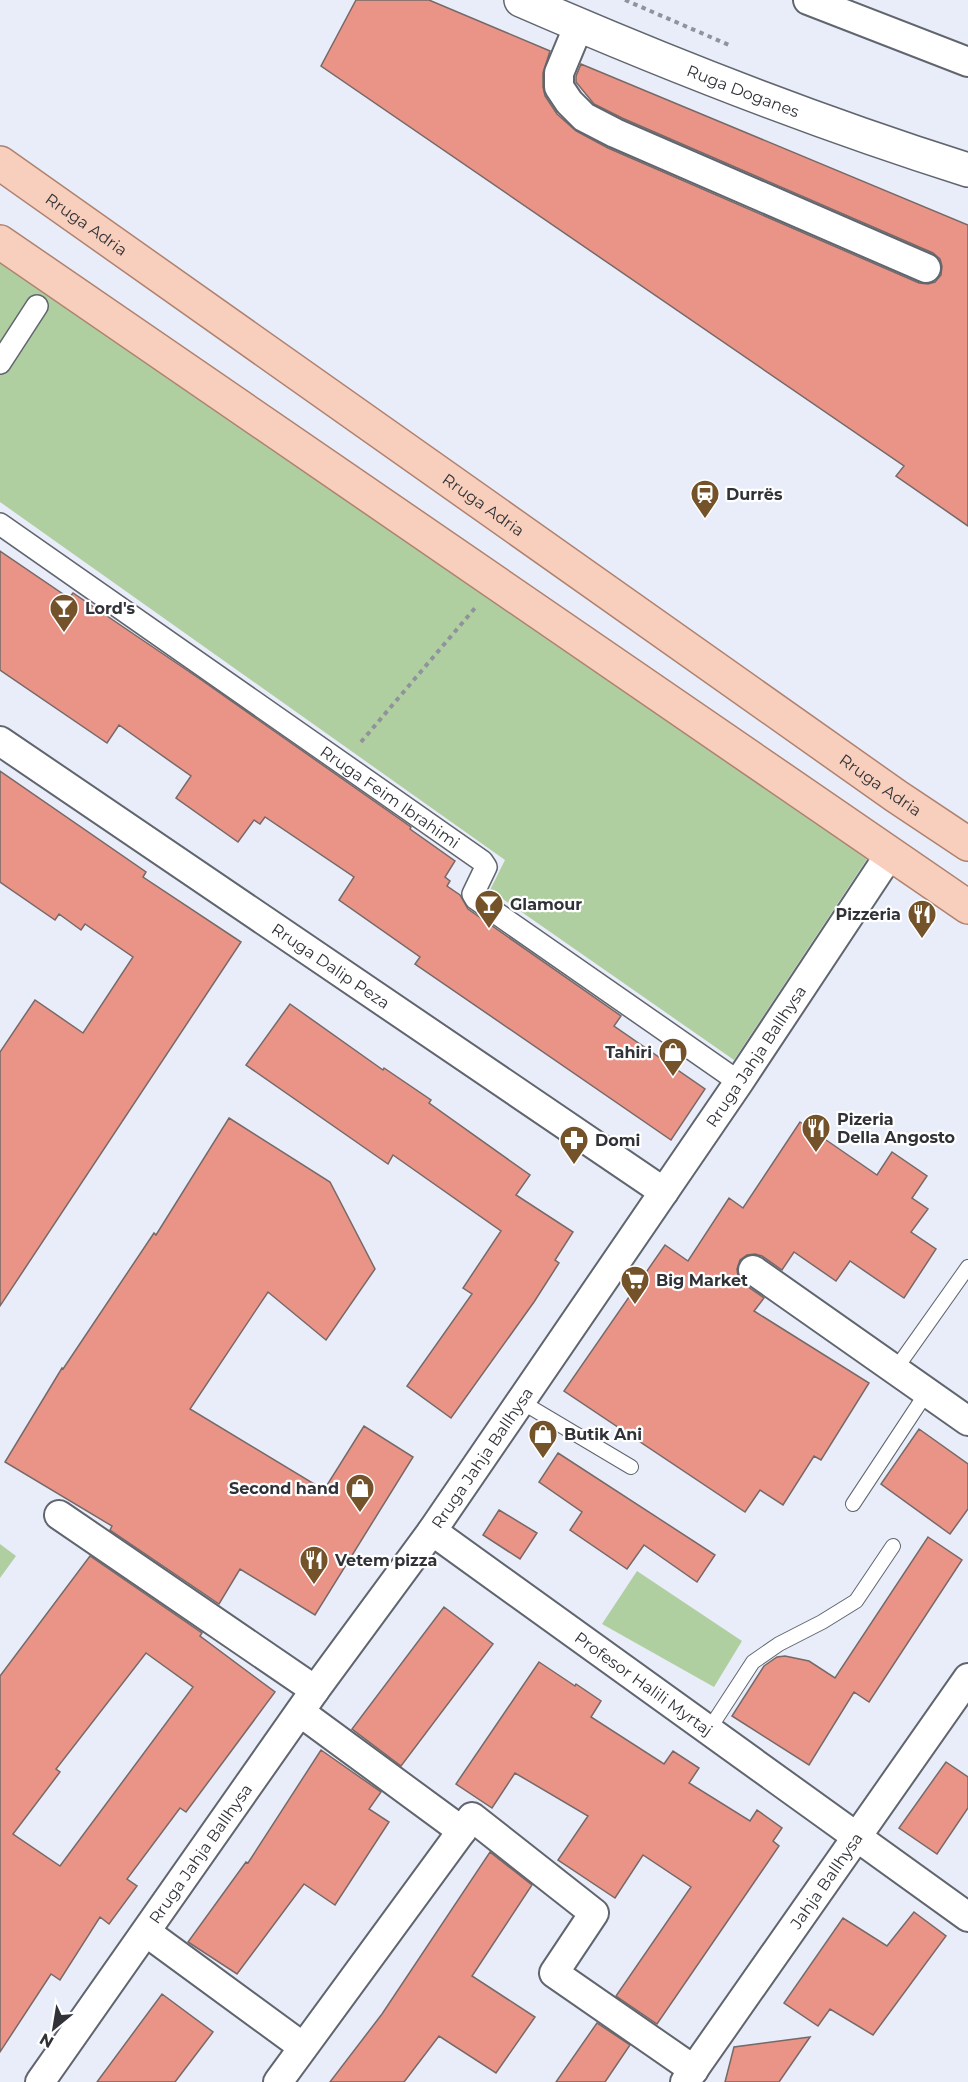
<svg xmlns="http://www.w3.org/2000/svg" width="968" height="2082" font-family="Montserrat,sans-serif">
<style>
.green{fill:#b0cfa0}
.building{fill:#ea9488;stroke:#766967;stroke-width:1.5;fill-rule:evenodd}
.lines{fill:none;stroke-linecap:round;stroke-linejoin:round}
.service-casing{stroke:#60656e;stroke-width:16}
.pedestrian-casing{stroke:#60656e;stroke-width:24}
.minor-casing{stroke:#60656e;stroke-width:32}
.secondary-casing{stroke:#60656e;stroke-width:36}
.primary-casing{stroke:#af8270;stroke-width:36}
.path{stroke:#90939c;stroke-width:4;stroke-dasharray:4.5 4.5;stroke-linecap:butt}
.service{stroke:#fff;stroke-width:14}
.pedestrian{stroke:#fff;stroke-width:21}
.minor{stroke:#fff;stroke-width:28}
.secondary{stroke:#fff;stroke-width:33}
.primary{stroke:#f8cebc;stroke-width:33}
.labels{text-anchor:middle;dominant-baseline:central;stroke-width:4.5;stroke-linejoin:round;paint-order:stroke}
.street-label{font-size:16px;fill:#303237;stroke:#fff}
.poi-label{font-size:16px;font-weight:bold;fill:#303237;stroke:#fff;text-anchor:start}
</style>
<rect width="100%" height="100%" fill="#e8edf9"/>
<path class="green" d="M0 244 869 856 734 1060 490 890 505 860 0 502Z
M0 1544 16 1556 0 1578Z
M637 1571 742 1641 714 1687 602 1624Z"/>
<path class="building" d="M356 0H429L550 51 543 73V87L545 96 557 114 576 131 608 148 919 283 928 284 935 282 941 275 942 266 940 259 933 253 622 118 594 104 576 82V76L581 64 968 225V526L896 476 904 466 321 66Z
M0 551 69 598 73 593 200 679 411 827 410 829 455 861 445 877 450 881 447 886 460 895 468 909 621 1016 614 1026 705 1089 671 1140 415 964 420 957 339 900 354 877 265 817 260 824 254 820 238 842 176 798 191 776 119 725 107 743 0 670Z
M0 771 146 872 143 877 241 942 0 1306V1052L35 1000 83 1033 133 957 85 924 81 930 59 914 55 920 0 882Z
M290 1004 383 1070 384 1068 431 1100 429 1103 530 1175 516 1195 573 1232 555 1260 559 1263 534 1302 451 1418 407 1386 472 1294 463 1288 501 1231 393 1155 388 1164 246 1065Z
M229 1118 330 1182 375 1269 326 1340 268 1292 190 1409 324 1490 364 1426 413 1457 315 1615 240 1569 219 1604 110 1530 112 1526 5 1462 62 1368 63 1369 154 1233 156 1235Z
M800 1122 877 1175 892 1152 927 1176 912 1198 928 1209 911 1232 936 1249 904 1298 850 1261 836 1281 794 1252 782 1270 762 1256 755 1254 747 1255 740 1260 737 1269 738 1277 744 1284 764 1298 754 1311 869 1383 821 1460 814 1456 783 1505 760 1490 745 1512 564 1391 665 1245 688 1261 729 1198 743 1208Z
M919 1429 968 1464V1509L950 1534 881 1484Z
M558 1453 715 1555 697 1582 644 1545 627 1569 570 1530 582 1512 539 1482Z
M499 1510 537 1533 520 1559 483 1535Z
M928 1537 962 1560 869 1702 854 1692 809 1765 732 1716 764 1666 777 1657 785 1656 809 1661 835 1678Z
M90 1556 202 1633 200 1636 275 1692 186 1812 180 1808 127 1879 137 1886 109 1924 100 1917 60 1980 51 1974 0 2052V1676ZM146 1653 193 1687 60 1866 13 1834 60 1772 56 1769Z
M444 1607 493 1644 401 1766 352 1729Z
M539 1662 575 1686 576 1684 601 1701 591 1717 664 1764 673 1751 699 1768 689 1783 750 1821 757 1810 782 1828 773 1841 779 1846 657 2024 616 1996 691 1887 643 1855 615 1898 558 1860 588 1816 515 1773 492 1808 456 1784Z
M321 1750 381 1792 369 1809 389 1822 335 1905 304 1884 237 1974 188 1942 246 1862 248 1863Z
M946 1762 968 1777V1808L937 1854 899 1828Z
M490 1852 532 1885 472 1976 535 2017 496 2073 439 2036 404 2082H330L382 2014Z
M914 1912 946 1936 873 2035 830 2009 818 2026 784 2003 843 1918 887 1946Z
M162 1994 213 2032 175 2082H97Z
M597 2023 630 2045 605 2082H556Z
M810 2037 779 2082H725L734 2047Z"/>
<g class="lines">
<g class="service-casing">
<path id="service" d="M895 1370 968 1267
M520 1401 631 1467
M853 1504 927 1392
M708 1731 753 1662 779 1644 822 1622 856 1601 893 1546"/>
</g>
<g class="pedestrian-casing">
<g id="pedestrian">
<path d="M0 363 37 306"/>
<path id="s1" d="M0 524 482 861 486 867 473 894 476 899 739 1082"/>
</g>
</g>
<g class="minor-casing">
<g id="minor">
<path d="M808 0 968 62"/>
<path d="M579 25 559 73V87L569 102 584 117 615 133 926 268"/>
<path id="s2" d="M0 741 664 1192"/>
<path d="M753 1270 968 1421"/>
<path d="M59 1515 315 1690"/>
<path id="s3" d="M432 1531 968 1917"/>
<path d="M300 1712 462 1831"/>
<path d="M146 1932 303 2047"/>
<path id="s4" d="M40 2082 315 1690 432 1531 739 1082 890 854"/>
<path d="M278 2082 472 1817 594 1913 554 1973 694 2070"/>
<path id="s5" d="M685 2082 968 1678"/>
</g>
</g>
<g class="secondary-casing">
<g id="secondary">
<path id="s6" d="M521 0C668 64 816 122 968 170"/>
</g>
</g>
<g class="primary-casing">
<g id="primary">
<path id="s7" d="M0 163 896 796 968 844"/>
<path d="M0 242 968 907"/>
</g>
</g>
<path class="path" d="M625 0 729 45
M361 742 475 608"/>
<use href="#service" class="service"/>
<use href="#pedestrian" class="pedestrian"/>
<use href="#minor" class="minor"/>
<use href="#secondary" class="secondary"/>
<use href="#primary" class="primary"/>
</g>
<defs>
<g id="station-pin" transform="scale(1.5)"><path d="M0 17L-7.5 6A9.5 9.5 0 1 1 7.5 6Z" fill="#74522a" stroke="#fff"/><path d="M-3-6H3Q5-6 5-4V2Q5 4 3 4L4.5 6H3L1.5 4h-3L-3 6H-4.5L-3 4Q-5 4-5 2V-4Q-5-6-3-6ZM-3.5-4v3h7v-3ZM-3.5 1v1.5H-2V1ZM2 1v1.5H3.5V1Z" fill="#fff"/></g>
<g id="bar-pin" transform="scale(1.5)"><path d="M0 17L-7.5 6A9.5 9.5 0 1 1 7.5 6Z" fill="#74522a" stroke="#fff"/><path d="M-6-5H6L.8 .8V4.5H3.5V6h-7V4.5H-.8V.8Z" fill="#fff"/></g>
<g id="restaurant-pin" transform="scale(1.5)"><path d="M0 17L-7.5 6A9.5 9.5 0 1 1 7.5 6Z" fill="#74522a" stroke="#fff"/><path d="M-5-6h1v4h1v-4h1v4h1v-4h1v5L-1.5 .5V6h-2V.5L-5-1ZM5-6V6H3V1.5H1.5Q1.5-4 5-6Z" fill="#fff"/></g>
<g id="shop-pin" transform="scale(1.5)"><path d="M0 17L-7.5 6A9.5 9.5 0 1 1 7.5 6Z" fill="#74522a" stroke="#fff"/><path d="M-5-2.5h2.3a2.7 3.5 0 0 1 5.4 0H5L5.5 6h-11ZM-1.5-2.5h3a1.5 2.3 0 0 0-3 0Z" fill="#fff"/></g>
<g id="pharmacy-pin" transform="scale(1.5)"><path d="M0 17L-7.5 6A9.5 9.5 0 1 1 7.5 6Z" fill="#74522a" stroke="#fff"/><path d="M-2-6h4v4h4v4h-4v4h-4v-4h-4v-4h4Z" fill="#fff"/></g>
<g id="supermarket-pin" transform="scale(1.5)"><path d="M0 17L-7.5 6A9.5 9.5 0 1 1 7.5 6Z" fill="#74522a" stroke="#fff"/><path d="M-6-5.5h2.5l.6 2H6L4.5 2H-2.5L-4.4-4H-6ZM-1.5 3.2a1.3 1.3 0 1 0 .1 0ZM3 3.2a1.3 1.3 0 1 0 .1 0Z" fill="#fff"/></g>
</defs>
<g fill-rule="evenodd">
<use href="#station-pin" x="705" y="494"/>
<use href="#bar-pin" x="64" y="608"/>
<use href="#bar-pin" x="489" y="904"/>
<use href="#restaurant-pin" x="922" y="914"/>
<use href="#shop-pin" x="673" y="1052"/>
<use href="#restaurant-pin" x="816" y="1128"/>
<use href="#pharmacy-pin" x="574" y="1140"/>
<use href="#supermarket-pin" x="635" y="1280"/>
<use href="#shop-pin" x="543" y="1434"/>
<use href="#shop-pin" x="360" y="1488"/>
<use href="#restaurant-pin" x="314" y="1560"/>
</g>
<g class="labels">
<g class="street-label">
<text stroke="none"><textPath href="#s6" startOffset="240">Ruga Doganes</textPath></text>
<text stroke="none"><textPath href="#s7" startOffset="106">Rruga Adria</textPath></text>
<text stroke="none"><textPath href="#s7" startOffset="592">Rruga Adria</textPath></text>
<text stroke="none"><textPath href="#s7" startOffset="1078">Rruga Adria</textPath></text>
<text stroke="none"><textPath href="#s1" startOffset="476">Rruga Feim Ibrahimi</textPath></text>
<text stroke="none"><textPath href="#s2" startOffset="400">Rruga Dalip Peza</textPath></text>
<text stroke="none"><textPath href="#s4" startOffset="1251">Rruga Jahja Ballhysa</textPath></text>
<text stroke="none"><textPath href="#s4" startOffset="765">Rruga Jahja Ballhysa</textPath></text>
<text stroke="none"><textPath href="#s3" startOffset="261">Profesor Halili Myrtaj</textPath></text>
<text stroke="none"><textPath href="#s4" startOffset="279">Rruga Jahja Ballhysa</textPath></text>
<text stroke="none"><textPath href="#s5" startOffset="246">Jahja Ballhysa</textPath></text>
</g>
<g class="poi-label">
<text x="726" y="494">Durrës</text>
<text x="85" y="608">Lord's</text>
<text x="510" y="904">Glamour</text>
<text x="901" y="914" text-anchor="end">Pizzeria</text>
<text x="652" y="1052" text-anchor="end">Tahiri</text>
<text x="837" y="1119">Pizeria<tspan x="837" dy="18">Della Angosto</tspan></text>
<text x="595" y="1140">Domi</text>
<text x="656" y="1280">Big Market</text>
<text x="564" y="1434">Butik Ani</text>
<text x="339" y="1488" text-anchor="end">Second hand</text>
<text x="335" y="1560">Vetem pizza</text>
</g>
</g>
<g transform="translate(54 2028) rotate(210)" stroke="#ffffff" stroke-width="4.5" paint-order="stroke">
<path d="M0-4.5L10 22L0 15L-10 22Z" fill="#303237"/>
<text y="-9" font-size="16" font-weight="bold" text-anchor="middle" fill="#303237">N</text>
</g>
</svg>
